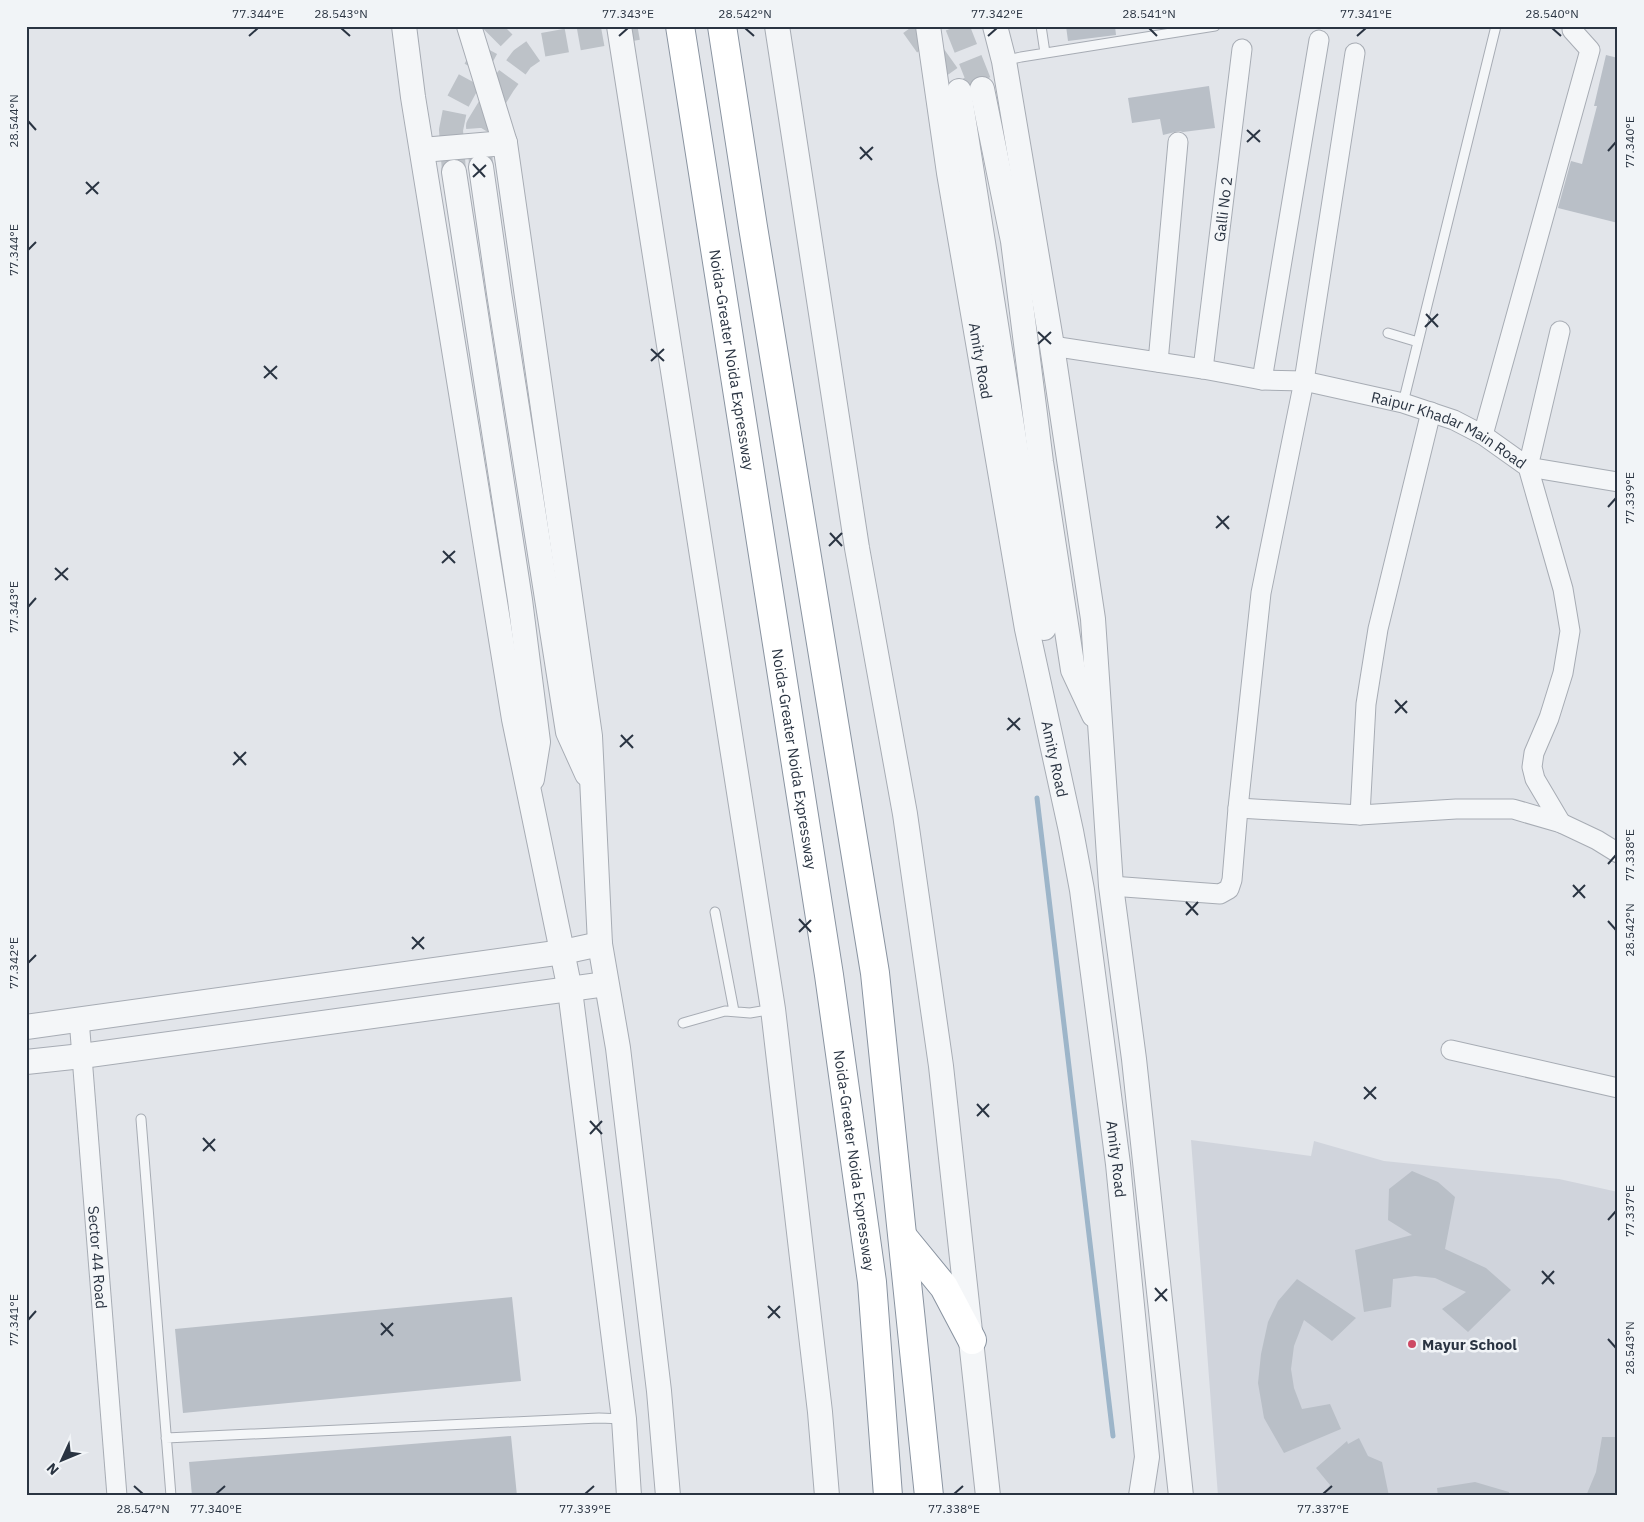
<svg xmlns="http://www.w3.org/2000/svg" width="1644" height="1522" font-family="'IBM Plex Sans',sans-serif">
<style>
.built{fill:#d0d4dc}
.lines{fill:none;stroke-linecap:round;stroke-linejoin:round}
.stream{stroke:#9db5c9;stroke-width:5}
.building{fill:#b9bfc7}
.tertiary-tunnel{stroke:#bdc2c8;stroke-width:24;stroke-dasharray:24 12;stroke-linecap:butt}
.service-casing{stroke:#a7acb4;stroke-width:11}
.minor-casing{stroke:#a7acb4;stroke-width:21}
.tertiary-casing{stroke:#a7acb4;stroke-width:26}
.trunk-casing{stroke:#8993a0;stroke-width:30}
.service{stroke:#f4f6f8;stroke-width:9}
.minor{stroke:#f4f6f8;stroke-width:19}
.tertiary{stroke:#f4f6f8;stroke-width:24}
.trunk{stroke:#fff;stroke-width:28}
.ticks{fill:none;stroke:#2a3442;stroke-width:2}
.poi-dot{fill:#cd4964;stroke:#f1f4f7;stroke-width:2}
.labels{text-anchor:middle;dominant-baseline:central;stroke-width:5;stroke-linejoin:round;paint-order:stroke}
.street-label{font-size:15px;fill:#2a3442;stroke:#f1f4f7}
.poi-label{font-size:15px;font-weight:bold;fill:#2a3442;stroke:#f1f4f7;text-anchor:start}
.neatline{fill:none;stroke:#2a3442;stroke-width:2}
.ticks-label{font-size:12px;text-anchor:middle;fill:#2a3442}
</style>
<rect width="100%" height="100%" fill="#e2e5ea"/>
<path class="built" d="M1191 1140 1311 1156 1314 1141 1384 1161 1559 1179 1618 1192V1496H1218Z"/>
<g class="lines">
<path class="stream" d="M1037 798 1113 1436"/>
</g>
<path class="building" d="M1066 26H1115L1116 35 1068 41Z
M1606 55 1618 58V223L1558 208 1571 161 1582 164 1597 106H1594Z
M1209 86 1215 128 1183 132 1179 131 1163 135 1160 119 1132 123 1128 98Z
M1412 1171 1438 1182 1455 1197 1445 1249 1486 1268 1511 1290 1468 1332 1442 1309 1466 1292 1435 1278 1415 1276 1393 1279 1391 1307 1364 1312 1355 1250 1412 1235 1388 1220 1389 1189Z
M1297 1279 1356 1318 1332 1341 1304 1320 1294 1346 1291 1369 1294 1388 1302 1409 1330 1404 1341 1429 1284 1453 1264 1418 1258 1383 1261 1354 1268 1322 1278 1301Z
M512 1297 521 1381 183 1413 175 1329Z
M511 1436 517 1496H192L189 1462Z
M1602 1437H1618V1496H1586L1596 1472Z
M1359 1438 1368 1456 1382 1462 1389 1496H1321L1330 1485 1316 1468 1347 1441 1348 1444Z
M1475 1482 1509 1492V1496H1438L1437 1488Z"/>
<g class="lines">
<path class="tertiary-tunnel" d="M913 26 959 91
M957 26 982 89
M481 164 478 126 503 85 522 59 542 45 648 26
M454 172 451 130 456 105 492 38 504 26"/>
<g class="service-casing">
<path id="service" d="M1041 26 1045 53
M1004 61 1021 57 1215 26
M1388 333 1418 342
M1403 403 1496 26
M715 912 734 1011
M683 1023 725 1011 750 1013 773 1009
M141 1119 171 1496
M166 1438 599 1418 624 1419"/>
</g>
<g class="minor-casing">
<g id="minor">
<path id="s1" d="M1052 346 1203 369 1262 380 1304 381 1403 403 1454 420 1483 435 1528 467 1563 589 1570 631 1563 673 1549 718 1534 753 1532 767 1535 779 1561 823"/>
<path d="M1158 362 1178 142"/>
<path id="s2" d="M1203 369 1242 49"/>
<path d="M1262 380 1319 40"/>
<path d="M1483 435 1590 50 1572 30"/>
<path d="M1528 467 1560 331"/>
<path d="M1528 467 1618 482"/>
<path d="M1238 808 1360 815 1456 809H1513L1561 823 1597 840 1618 853"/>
<path d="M1360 815 1366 704 1378 629 1431 412"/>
<path d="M1111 886 1220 894 1229 889 1232 880 1238 808 1261 593 1304 381 1355 53"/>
<path id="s3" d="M79 1019 117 1496"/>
<path d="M1451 1050 1618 1088"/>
</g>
</g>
<g class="tertiary-casing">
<g id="tertiary">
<path d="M404 26 413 97 514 719 570 990 624 1419 629 1496"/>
<path d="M469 26 505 143 590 736 600 944 618 1048 659 1391 668 1496"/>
<path d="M619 26 773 1009 820 1412 827 1496"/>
<path d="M777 26 857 548 905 814 941 1066 988 1496"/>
<path id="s4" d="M928 26 949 173 1027 629 1071 831 1082 890 1118 1164 1147 1457 1141 1496"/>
<path d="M995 26 1004 61 1052 346 1093 619 1111 886 1134 1059 1181 1496"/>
<path d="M982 89 1013 241 1041 462 1073 670 1094 715"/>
<path d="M959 91 1044 628"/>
<path d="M422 150 505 143"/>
<path d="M481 167 499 293 568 732 587 774"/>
<path d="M454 172 520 600 538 742 532 779"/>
<path d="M26 1027 563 952 600 944"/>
<path d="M26 1062 82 1056 606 984"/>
</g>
</g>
<g class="trunk-casing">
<g id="trunk">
<path id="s5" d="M680 26 829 975 872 1282 888 1496"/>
<path d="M722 26 753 227 875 973 929 1496"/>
<path d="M903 1237 944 1287 972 1340"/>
</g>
</g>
<use href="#service" class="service"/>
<use href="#minor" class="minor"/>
<use href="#tertiary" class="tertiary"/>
<use href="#trunk" class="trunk"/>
</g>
<path class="ticks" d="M341 28 350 36M745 28 754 36M1149 28 1157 36M1552 28 1561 36M249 36 258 28M619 36 628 28M988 36 997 28M1357 36 1366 28M28 121 36 130M1247 130 1260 142M1247 142 1260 130M860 147 872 160M1608 151 1616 142M860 159 873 147M473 164 485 177M473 177 486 165M86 182 98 194M86 194 99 182M28 250 36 242M1426 314 1438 327M1425 327 1438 314M1038 332 1051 344M1038 344 1051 332M651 349 664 361M651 361 664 349M264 366 277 379M264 378 277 366M1608 507 1616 498M1217 516 1229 529M1216 528 1229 516M830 533 842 546M829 546 842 533M443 551 455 563M442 563 455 551M55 568 68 580M55 580 68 568M28 607 36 598M1395 700 1407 713M1395 713 1407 701M1008 718 1020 730M1007 730 1020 718M621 735 633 748M620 747 633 735M234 752 246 765M233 765 246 752M1608 864 1616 855M1573 885 1585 898M1573 897 1585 885M1186 902 1198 915M1186 915 1198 902M799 919 811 932M1608 921 1616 930M799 932 811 920M412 937 424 949M412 949 424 937M28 963 36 955M1364 1087 1376 1099M1364 1099 1376 1087M977 1104 989 1117M977 1116 989 1104M590 1121 602 1134M590 1134 602 1121M203 1138 215 1151M203 1151 215 1139M1608 1220 1616 1211M1542 1271 1554 1284M1542 1284 1554 1271M1155 1288 1167 1301M1155 1301 1167 1289M768 1306 780 1318M768 1318 780 1306M28 1320 36 1311M381 1323 393 1336M381 1335 393 1323M1608 1339 1616 1348M134 1486 143 1494M216 1494 225 1486M585 1494 594 1486M954 1494 963 1486M1323 1494 1332 1486"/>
<circle class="poi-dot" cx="1412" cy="1344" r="5"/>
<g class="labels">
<g class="street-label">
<text stroke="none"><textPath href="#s2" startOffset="161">Galli No 2</textPath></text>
<text stroke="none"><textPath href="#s5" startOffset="338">Noida-Greater Noida Expressway</textPath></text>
<text stroke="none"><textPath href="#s4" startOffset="339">Amity Road</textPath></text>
<text stroke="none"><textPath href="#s1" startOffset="409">Raipur Khadar Main Road</textPath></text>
<text stroke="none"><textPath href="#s4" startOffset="744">Amity Road</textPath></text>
<text stroke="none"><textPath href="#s5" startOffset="742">Noida-Greater Noida Expressway</textPath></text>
<text stroke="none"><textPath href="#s4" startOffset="1149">Amity Road</textPath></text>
<text stroke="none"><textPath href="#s5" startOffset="1148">Noida-Greater Noida Expressway</textPath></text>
<text stroke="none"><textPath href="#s3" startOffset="239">Sector 44 Road</textPath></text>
</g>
<g class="poi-label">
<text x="1422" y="1344">Mayur School</text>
</g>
</g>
<rect width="1644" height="1522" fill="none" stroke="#f1f4f7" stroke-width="55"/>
<g transform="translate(62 1460) rotate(226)" stroke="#f1f4f7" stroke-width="4" paint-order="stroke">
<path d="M0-4L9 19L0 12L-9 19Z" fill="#2a3442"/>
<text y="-8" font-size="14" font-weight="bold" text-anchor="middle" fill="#2a3442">N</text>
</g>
<rect x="28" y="28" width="1588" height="1466" class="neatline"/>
<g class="ticks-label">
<text x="258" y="18">77.344°E</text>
<text x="341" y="18">28.543°N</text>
<text x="628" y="18">77.343°E</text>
<text x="745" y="18">28.542°N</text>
<text x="997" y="18">77.342°E</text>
<text x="1149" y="18">28.541°N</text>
<text x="1366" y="18">77.341°E</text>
<text x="1552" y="18">28.540°N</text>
<text transform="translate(14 121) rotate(-90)" y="4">28.544°N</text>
<text transform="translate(1630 142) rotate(-90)" y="4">77.340°E</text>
<text transform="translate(14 250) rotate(-90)" y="4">77.344°E</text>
<text transform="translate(1630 498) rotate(-90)" y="4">77.339°E</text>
<text transform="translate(14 607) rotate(-90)" y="4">77.343°E</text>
<text transform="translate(1630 855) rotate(-90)" y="4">77.338°E</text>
<text transform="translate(1630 930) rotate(-90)" y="4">28.542°N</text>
<text transform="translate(14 963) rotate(-90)" y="4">77.342°E</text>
<text transform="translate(1630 1211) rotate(-90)" y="4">77.337°E</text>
<text transform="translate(14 1320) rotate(-90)" y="4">77.341°E</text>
<text transform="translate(1630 1348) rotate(-90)" y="4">28.543°N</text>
<text x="143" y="1513">28.547°N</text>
<text x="216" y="1513">77.340°E</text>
<text x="585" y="1513">77.339°E</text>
<text x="954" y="1513">77.338°E</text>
<text x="1323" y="1513">77.337°E</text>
</g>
</svg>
